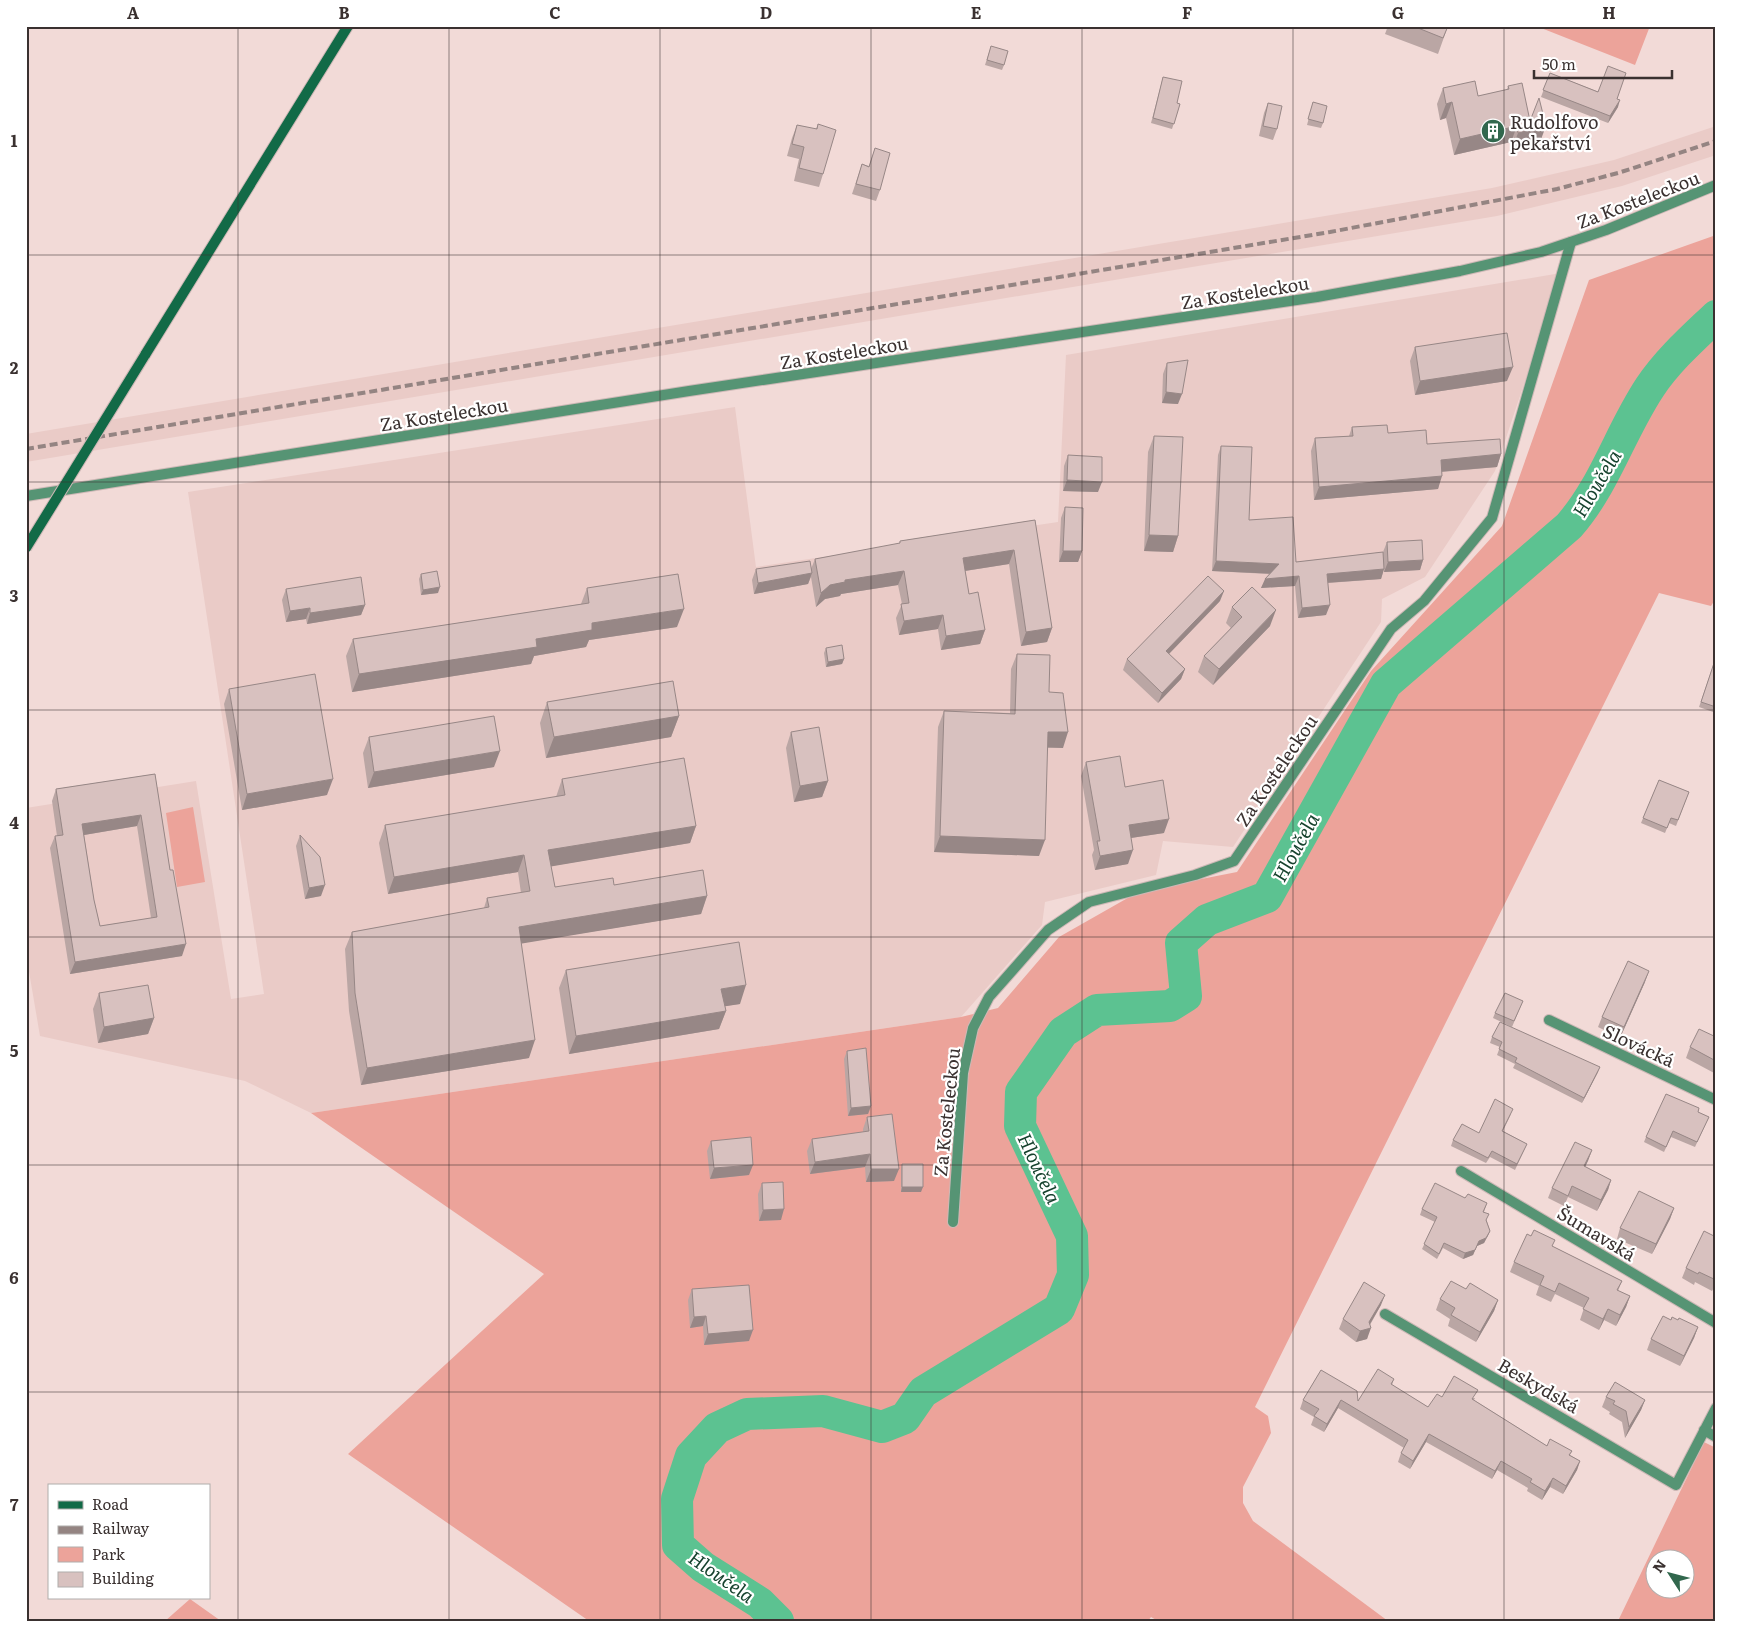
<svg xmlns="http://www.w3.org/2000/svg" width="1742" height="1647" font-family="Literata,serif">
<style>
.built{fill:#eacbc7}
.green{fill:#eca39a;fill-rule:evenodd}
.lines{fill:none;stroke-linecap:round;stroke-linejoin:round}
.river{stroke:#5cc291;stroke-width:32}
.minor-casing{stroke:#cdb8b6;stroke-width:12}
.tertiary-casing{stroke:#cdb8b6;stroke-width:12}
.secondary-casing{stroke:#cdb8b6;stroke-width:12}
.minor{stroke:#569474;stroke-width:10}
.tertiary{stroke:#569474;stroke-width:10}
.secondary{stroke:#126a47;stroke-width:10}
.rail{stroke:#948482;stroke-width:4;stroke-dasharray:8 4;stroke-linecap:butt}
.secondary-bridge-casing{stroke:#cdb8b6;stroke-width:12;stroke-linecap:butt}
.secondary-bridge{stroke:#126a47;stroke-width:10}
.wall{fill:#baa6a4;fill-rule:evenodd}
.shaded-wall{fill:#978786}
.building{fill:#d8c1bf;stroke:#978786;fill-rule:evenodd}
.grid{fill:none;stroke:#3a3130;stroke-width:1;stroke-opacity:0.55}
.labels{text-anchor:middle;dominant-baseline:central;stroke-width:4.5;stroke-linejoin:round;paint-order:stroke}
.poi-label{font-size:18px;fill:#3a3130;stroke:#fff;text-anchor:start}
.street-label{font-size:18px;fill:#3a3130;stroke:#fff}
.water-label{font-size:19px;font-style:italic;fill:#17432f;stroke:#fff}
.neatline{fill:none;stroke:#3a3130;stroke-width:2}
.grid-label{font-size:16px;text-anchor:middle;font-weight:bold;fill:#3a3130}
</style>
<rect width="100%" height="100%" fill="#f2dad7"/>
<path class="built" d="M1716 126V155L1622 186 1497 216 26 462V434L1492 188 1614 160Z
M1561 273 1495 471 1425 577 1382 599 1381 622 1233 847 1163 841 1156 875 1045 902 1042 925 961 1017 311 1113 245 1081 40 1036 26 954V808L196 781 231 999 264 994 188 492 735 407 756 567 1058 522 1066 355Z"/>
<path class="green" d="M1536 26H1650L1635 65Z
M1716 235V598L1711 606 1659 593 1255 1407 1268 1416 1271 1433 1243 1487V1503L1253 1521 1388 1621H1158L1151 1617 1148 1621H589L348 1454 544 1274 311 1113 961 1017 998 1008 1059 937 1140 891 1237 872 1371 671 1502 526 1589 280Z
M193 807 205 882 177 887 166 813Z
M1704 1442 1716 1448V1621H1618ZM1654 1560H1684V1590H1654Z
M190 1599 221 1621H165Z"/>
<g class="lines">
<path class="river" d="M778 1621 760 1603 703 1567 678 1545 677 1499 691 1456 717 1428 747 1414 823 1411 882 1427 905 1418 923 1392 1059 1309 1073 1275 1072 1236 1020 1126 1021 1092 1063 1032 1097 1010 1170 1006 1186 996 1181 943 1207 920 1267 897 1386 684 1569 526C1605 485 1620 432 1650 387 1668 360 1693 338 1716 316"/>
<g class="minor-casing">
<path id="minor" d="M1549 1020 1716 1100
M1461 1171 1716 1323
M953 1222 963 1073 973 1028 989 997 1048 930 1089 902 1195 875 1234 861 1391 629 1424 601 1492 518 1571 242
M1385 1314 1676 1485 1716 1408
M1704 1430 1716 1437"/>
</g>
<g class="tertiary-casing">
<path id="tertiary" d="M26 496 689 391 1317 297 1460 271 1541 252 1606 230 1716 185"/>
</g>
<g class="secondary-casing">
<path id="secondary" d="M145 355 348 26"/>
</g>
<use href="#minor" class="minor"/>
<use href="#tertiary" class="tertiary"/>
<use href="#secondary" class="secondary"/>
<path class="rail" d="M26 449 1330 232 1557 189 1618 173 1716 141"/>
<g class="secondary-bridge-casing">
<path id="secondary-bridge" d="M26 548 145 355"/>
</g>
<use href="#secondary-bridge" class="secondary-bridge"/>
</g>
<path class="wall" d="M1388 26H1448L1438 54 1385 34Z
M991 46 1004 65 1002 70 985 65Z
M1550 73 1617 99 1618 107 1608 123 1541 97Z
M1163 77 1177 103 1180 104 1172 129 1151 123Z
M1508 86 1530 121 1540 142 1512 149 1511 142 1454 155 1446 118 1440 120 1437 104 1443 88 1478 96 1507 90Z
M1313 102 1323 123 1321 128 1307 125Z
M1268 103 1277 129 1273 140 1259 136 1264 113Z
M818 124 823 174 819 187 794 181 799 159 787 156 792 138 797 125 816 129Z
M875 148 880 190 876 201 852 194 862 164 869 166Z
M1415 347 1507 381 1415 395 1410 361Z
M1167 363 1178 404 1162 403 1163 374Z
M1352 427 1388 433 1427 444 1501 454 1497 467 1442 472 1438 489 1314 500 1311 451 1315 438 1349 436Z
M1154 436 1178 536 1173 552 1144 551 1148 452Z
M1221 446 1249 520 1296 562 1383 552 1387 542 1423 560 1420 570 1384 572V569L1381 579 1328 583 1326 615 1298 618 1295 586 1261 588 1269 574 1212 571 1218 455Z
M1068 455 1098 492 1063 491 1064 466Z
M1065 507 1082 551 1078 562H1059L1061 518Z
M1035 520 1052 628 1047 642 1021 646 1009 564 965 571 969 594 985 630 980 644 941 650 938 629 899 635 896 618 902 604 898 585 841 594 840 596 825 599 816 607 811 577 808 584 754 594 752 580 756 569H811L815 559 899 544 900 541Z
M421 574 438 593 421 595 419 579Z
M587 588 677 627 589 640 586 647 534 656 531 664 352 692 346 656 353 639 581 604Z
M286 589 365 605 361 615 307 624 306 619 286 622 282 600Z
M1220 601 1169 654 1185 669 1181 679 1158 703 1123 670 1127 659Z
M1232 607 1270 626 1213 685 1198 672 1204 656 1231 628 1226 623Z
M826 648 844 659 842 664 826 667 824 653Z
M1017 654 1049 692 1063 748H1047L1039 856 934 852 938 727 944 711 1010 713 1011 669Z
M1716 657V713L1699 707Z
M229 689 327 795 242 810 224 704Z
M547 702 679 716 671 737 546 758 540 723Z
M791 732 828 781 822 797 794 802 786 748Z
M369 737 494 767 368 788 363 753Z
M1086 762 1125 787 1164 833 1131 838 1128 864 1095 870 1092 855 1094 850 1081 776Z
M155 774 170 870 182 956 70 974 50 848 55 836H57L52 801 56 789ZM137 826 151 918 100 926 94 900 84 835Z
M562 779 696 826 690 843 551 866 555 887 614 885 707 896 701 914 521 943 529 1058 361 1085 349 1011 345 949 352 932 484 908 487 898 521 893 518 872 388 894 379 843 385 825 556 797Z
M1659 780 1689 792 1676 826 1669 823 1665 833 1641 823Z
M300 835 321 896 305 899 296 846Z
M566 970 740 1004 725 1006 726 1011 719 1029 569 1054 559 988Z
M1645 982 1620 1038 1598 1027 1602 1017Z
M99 993 154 1018 148 1034 98 1043 93 1009Z
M1523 1001 1512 1027 1493 1018 1495 1013Z
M1492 1037 1598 1072 1582 1103 1513 1068 1515 1064 1497 1055 1500 1047 1490 1043Z
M1716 1037V1074L1686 1058 1690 1047Z
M847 1051 871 1106 868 1114 848 1116 844 1059Z
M1698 1112 1709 1117 1695 1147 1671 1137 1664 1152 1644 1142 1646 1137Z
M1511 1114 1503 1131 1527 1144 1515 1170 1490 1157 1486 1163 1451 1146 1453 1140 1479 1133Z
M867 1117 894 1181 866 1182 865 1167 810 1174 807 1151 812 1139 863 1132V1129Z
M711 1141 749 1175 710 1179 707 1151Z
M1592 1150 1585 1167 1611 1180 1608 1190 1597 1211 1568 1197 1564 1206 1548 1198 1552 1188Z
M902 1164 921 1192H901V1170Z
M762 1183 781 1220 759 1221 758 1194Z
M1465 1198 1487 1203 1484 1212 1490 1231 1488 1236 1484 1243 1477 1246 1473 1255 1463 1259 1443 1248 1437 1259 1422 1249 1435 1222 1420 1215 1422 1209Z
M1674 1208 1670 1219 1652 1254 1617 1239 1620 1228Z
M1716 1237V1284L1712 1291 1695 1282 1694 1285 1682 1278 1686 1268Z
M1552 1246 1622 1281 1618 1291 1630 1296 1626 1307 1616 1326 1604 1320 1599 1330 1580 1320 1584 1308 1555 1294 1551 1302 1536 1295 1539 1286 1510 1272 1514 1262Z
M692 1289 749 1341 704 1345 703 1326 690 1328 688 1300Z
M1466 1289 1498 1300 1494 1311 1476 1342 1448 1326 1450 1319 1436 1310 1440 1299Z
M1381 1305 1370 1325 1367 1339 1356 1342 1339 1329 1343 1319Z
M1671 1320H1678L1698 1327 1694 1338 1680 1366 1647 1350 1651 1339Z
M1321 1370 1358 1401 1394 1379 1392 1385 1428 1407 1442 1397 1475 1398 1474 1400 1547 1446 1572 1451 1570 1455 1580 1461 1577 1470 1563 1494 1550 1487 1542 1500 1527 1491 1528 1488 1497 1470 1492 1479 1426 1442 1410 1469 1398 1462 1401 1453 1404 1448 1338 1408 1324 1432 1311 1425 1314 1417 1300 1409 1303 1400Z
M1606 1397 1645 1400 1641 1410 1625 1438 1622 1422 1609 1414 1610 1412 1602 1407Z"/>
<path class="shaded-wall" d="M1620 100 1618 107 1608 123 1610 116Z
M1452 102 1446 118 1440 120 1446 104Z
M1517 126 1511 142 1454 155 1460 139Z
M1546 126 1540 142 1512 149 1518 133Z
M1513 367 1507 381 1415 395 1420 381Z
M1166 392 1182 394 1178 404 1162 403Z
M1501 454 1497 467 1437 472 1441 460Z
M1442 476 1438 489 1314 500 1319 487Z
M1067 480 1102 482 1098 492 1063 491Z
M1149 535 1178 536 1173 552 1144 551Z
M1014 550 1009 564 958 572 963 558Z
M1063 551H1082L1078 562H1059Z
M1423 560 1420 570 1384 572 1388 562Z
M1216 561 1279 564 1275 574 1212 571Z
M1384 569 1381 579 1324 583 1327 574Z
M904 571 898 585 841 594 840 596 825 599 816 607 821 593 830 585 845 580Z
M812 573 808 584 754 594 758 583Z
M1299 576 1295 586 1261 588 1265 579Z
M440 587 438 593 421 595 423 590Z
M1224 591 1220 601 1162 661 1166 651Z
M365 605 361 615 307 624 310 613Z
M1330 605 1326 615 1298 618 1302 608Z
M310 608 306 619 286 622 290 611Z
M684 609 677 627 589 640 586 647 534 656 531 664 352 692 359 674 536 639 592 623Z
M1276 610 1270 626 1213 685 1219 669Z
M943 615 938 629 899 635 904 621Z
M1052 628 1047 642 1021 646 1026 632Z
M985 630 980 644 941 650 946 636Z
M844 659 842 664 826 667 828 662Z
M1185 669 1181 679 1158 703 1162 693Z
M679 716 671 737 546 758 554 737Z
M1048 732H1068L1063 748 1042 747Z
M500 751 494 767 368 788 374 772Z
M333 779 327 795 242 810 247 794Z
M828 781 822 797 794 802 800 786Z
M141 815 137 826 78 836 82 824Z
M1169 819 1164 833 1124 839 1129 825Z
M696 826 690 843 542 868 548 850Z
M940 836 1045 840 1039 856 934 852Z
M1133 850 1128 864 1095 870 1100 856Z
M524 855 518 872 388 894 394 877Z
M325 885 321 896 305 899 309 888Z
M707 896 701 914 513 945 519 927Z
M186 944 182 956 70 974 75 962Z
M1649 971 1645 982 1620 1038 1624 1027Z
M746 985 740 1004 714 1008 721 989Z
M726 1011 719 1029 569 1054 576 1036Z
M154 1018 148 1034 98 1043 104 1027Z
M535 1040 529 1058 361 1085 367 1068Z
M1600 1067 1598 1072 1582 1103 1584 1098Z
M871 1106 868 1114 848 1116 851 1108Z
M1592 1150 1588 1161 1580 1177 1584 1166Z
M870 1154 865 1167 810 1174 815 1162Z
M753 1165 749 1175 710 1179 714 1168Z
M871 1169H899L894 1181 866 1182Z
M1611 1180 1608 1190 1597 1211 1601 1200Z
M902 1187H923L921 1192H901Z
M1674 1208 1670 1219 1652 1254 1656 1244Z
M784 1209 781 1220 759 1221 763 1210Z
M1490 1231 1484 1243 1477 1246 1473 1255 1463 1259 1465 1253Z
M1385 1295 1381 1305 1367 1329 1371 1328 1367 1339 1356 1342 1360 1331 1369 1322Z
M1630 1296 1626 1307 1616 1326 1620 1315Z
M1498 1300 1494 1311 1476 1342 1480 1332Z
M1608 1309 1604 1320 1599 1330 1603 1319Z
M706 1316 703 1326 690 1328 694 1317Z
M1698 1327 1694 1338 1680 1366 1684 1356Z
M753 1330 749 1341 704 1345 708 1334Z
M1341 1400 1338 1408 1324 1432 1327 1424Z
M1645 1400 1641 1410 1625 1438 1629 1427Z
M1429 1434 1426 1442 1410 1469 1413 1461Z
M1501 1461 1497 1470 1492 1479 1495 1471Z
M1580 1461 1577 1470 1563 1494 1566 1486Z
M1553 1478 1550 1487 1542 1500 1545 1491Z"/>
<path class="building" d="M1413 26H1448L1443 38Z
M991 46 1008 51 1004 65 987 60Z
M1608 66 1626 73 1617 99 1620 100 1610 116 1543 90 1550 73 1598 92Z
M1163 77 1182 81 1177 103 1180 104 1174 124 1153 118Z
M1475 81 1478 96 1509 89 1508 86 1522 83 1530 121 1539 98 1546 126 1518 133 1517 126 1460 139 1452 102 1446 104 1443 88Z
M1313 102 1327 106 1323 123 1308 119Z
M1268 103 1282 106 1277 129 1263 126Z
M818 124 836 130 823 174 799 168 804 147 792 144 797 125 817 129Z
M875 148 890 153 880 190 856 184 862 164 869 167Z
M1507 333 1513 367 1420 381 1415 347Z
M1188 360 1182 394 1166 392 1167 363Z
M1387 425 1388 433 1426 430 1427 444 1500 439 1501 454 1441 460 1442 476 1319 487 1315 438 1353 436 1352 427Z
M1154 436 1183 437 1178 536 1149 535Z
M1221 446 1252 447 1249 520 1293 517 1296 562 1383 552 1384 569 1327 574 1330 605 1302 608 1299 576 1265 579 1279 564 1216 561Z
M1068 455 1102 457V482L1067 480Z
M1065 507 1083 508 1082 551H1063Z
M1035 520 1052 628 1026 632 1014 550 963 558 969 594 978 592 985 630 946 636 943 615 904 621 901 604 909 603 904 571 845 580V582L830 585 821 593 815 559 900 543V541Z
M1422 540 1423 560 1388 562 1387 542Z
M810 561 812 573 758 583 756 569Z
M437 571 440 587 423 590 421 574Z
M678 574 684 609 592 623V630L536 639 537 647 359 674 353 639 589 603 587 588Z
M1208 576 1224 591 1166 651 1185 669 1162 693 1127 659Z
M361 577 365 605 310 613V608L290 611 286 589Z
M1252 587 1276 610 1219 669 1204 656 1242 617 1232 607Z
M842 645 844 659 828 662 826 648Z
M1017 654 1050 655 1049 692 1063 693 1068 732H1048L1045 840 940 836 944 711 1015 714Z
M1716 657V707L1701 702Z
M315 674 333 779 247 794 229 689Z
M673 681 679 716 554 737 547 702Z
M494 716 500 751 374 772 369 737Z
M819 727 828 781 800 786 791 732Z
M1120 756 1125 787 1163 780 1169 819 1129 825 1133 850 1100 856 1097 841H1100L1086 762Z
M684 758 696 826 548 850 555 887 613 878 614 885 703 870 707 896 519 927 535 1040 367 1068 355 993 352 932 489 907 487 898 530 891 524 855 394 877 385 825 565 795 562 779Z
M155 774 170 870H173L186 944 75 962 55 836 63 835 56 789ZM141 815 157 917 100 926 94 900 82 824Z
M1659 780 1689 792 1678 820 1671 818 1667 828 1643 818Z
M300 835 320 857 325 885 309 888Z
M739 942 746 985 721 989 726 1011 576 1036 566 970Z
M1628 961 1649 971 1624 1027 1602 1017Z
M148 985 154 1018 104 1027 99 993Z
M1505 993 1523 1001 1514 1021 1495 1013Z
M1500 1022 1600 1067 1584 1098 1515 1062 1517 1058 1499 1049 1502 1042 1492 1037Z
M1699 1029 1716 1037V1061L1690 1047Z
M866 1048 871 1106 851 1108 847 1051Z
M1666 1094 1699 1108 1698 1112 1709 1117 1697 1142 1673 1131 1666 1147 1646 1137Z
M1495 1099 1513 1109 1502 1131 1527 1144 1517 1164 1492 1151 1488 1158 1453 1140 1462 1124 1479 1133Z
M892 1114 899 1169H871L870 1154 815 1162 812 1139 869 1131 867 1117Z
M751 1137 753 1165 714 1168 711 1141Z
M1575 1142 1592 1150 1584 1166 1611 1180 1601 1200 1572 1186 1568 1196 1552 1188Z
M902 1164H923V1187H902Z
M783 1182 784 1209 763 1210 762 1183Z
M1435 1183 1465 1198 1468 1194 1487 1203 1483 1212 1489 1214 1486 1220 1490 1231 1486 1238 1479 1241 1475 1250 1465 1253 1444 1243 1439 1254 1424 1244 1437 1217 1422 1209Z
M1639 1191 1674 1208 1656 1244 1620 1228Z
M1534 1230 1555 1240 1552 1246 1622 1281 1617 1290 1630 1296 1620 1315 1608 1309 1603 1319 1583 1309 1589 1298 1559 1283 1555 1292 1540 1285 1544 1276 1514 1262 1527 1234 1531 1236Z
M1704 1231 1716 1237V1280L1699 1272 1698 1274 1686 1268Z
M1451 1281 1466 1289 1470 1283 1498 1300 1480 1332 1451 1315 1455 1308 1440 1299Z
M1364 1282 1385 1295 1369 1322 1371 1328 1360 1331 1343 1319Z
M749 1285 753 1330 708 1334 706 1316 694 1317 692 1289Z
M1663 1316 1671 1320 1672 1317 1678 1320 1679 1318 1698 1327 1684 1356 1651 1339Z
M1378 1369 1394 1379 1391 1384 1428 1407 1437 1394 1442 1397 1454 1376 1478 1390 1472 1399 1547 1446 1550 1439 1572 1451 1569 1455 1580 1461 1566 1486 1553 1478 1545 1491 1530 1482 1532 1479 1501 1461 1495 1471 1429 1434 1413 1461 1401 1453 1408 1440 1341 1400 1327 1424 1314 1416 1319 1409 1303 1400 1321 1370 1357 1391 1358 1401Z
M1615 1382 1645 1400 1629 1427 1626 1411 1613 1404 1615 1401 1606 1397Z"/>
<path class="grid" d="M238 26V1621M449 26V1621M660 26V1621M871 26V1621M1082 26V1621M1293 26V1621M1504 26V1621M26 255H1716M26 482H1716M26 710H1716M26 937H1716M26 1165H1716M26 1392H1716"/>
<defs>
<g id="building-disc" transform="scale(1.25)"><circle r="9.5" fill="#31674d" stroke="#fff"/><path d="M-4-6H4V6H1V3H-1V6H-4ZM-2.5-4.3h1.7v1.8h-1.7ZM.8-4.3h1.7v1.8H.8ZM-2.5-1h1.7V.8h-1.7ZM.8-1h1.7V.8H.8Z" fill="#fff"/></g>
</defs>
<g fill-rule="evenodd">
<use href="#building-disc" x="1493" y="131"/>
</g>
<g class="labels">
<g class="poi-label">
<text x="1510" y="121">Rudolfovo<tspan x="1510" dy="21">pekařství</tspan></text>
</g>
<g class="street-label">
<text transform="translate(1638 199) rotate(-21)">Za Kosteleckou</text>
<text transform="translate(1245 292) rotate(-9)">Za Kosteleckou</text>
<text transform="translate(844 352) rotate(-9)">Za Kosteleckou</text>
<text transform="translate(444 414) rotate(-9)">Za Kosteleckou</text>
<text transform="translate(1276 770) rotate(-56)">Za Kosteleckou</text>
<text transform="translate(1639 1045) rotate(25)">Slovácká</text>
<text transform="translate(946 1112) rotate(-84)">Za Kosteleckou</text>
<text transform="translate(1597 1233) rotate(31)">Šumavská</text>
<text transform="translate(1539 1385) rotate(30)">Beskydská</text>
</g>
<g class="water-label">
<text transform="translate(1596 483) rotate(-59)">Hloučela</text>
<text transform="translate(1295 847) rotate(-61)">Hloučela</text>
<text transform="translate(1040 1168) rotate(65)">Hloučela</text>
<text transform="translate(722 1576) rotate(35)">Hloučela</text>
</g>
</g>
<rect width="1742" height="1647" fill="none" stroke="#ffffff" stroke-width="55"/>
<rect x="48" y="1484" width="162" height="115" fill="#ffffff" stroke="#b0adac"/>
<rect x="58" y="1501" width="25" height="8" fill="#126a47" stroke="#b0adac"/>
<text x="92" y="1510" font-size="15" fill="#3a3130">Road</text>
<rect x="58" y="1526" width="25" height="8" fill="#948482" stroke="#b0adac"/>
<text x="92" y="1534" font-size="15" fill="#3a3130">Railway</text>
<rect x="58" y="1547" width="25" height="15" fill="#eca39a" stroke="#b0adac"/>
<text x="92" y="1560" font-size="15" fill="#3a3130">Park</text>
<rect x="58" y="1572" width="25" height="15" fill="#d8c1bf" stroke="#b0adac"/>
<text x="92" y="1584" font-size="15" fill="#3a3130">Building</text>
<g transform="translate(1670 1574) rotate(306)"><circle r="24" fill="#ffffff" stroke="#b0adac"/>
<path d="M0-4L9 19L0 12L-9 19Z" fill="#31674d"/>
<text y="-8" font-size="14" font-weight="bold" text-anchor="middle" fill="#3a3130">N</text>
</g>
<path d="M1534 70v8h138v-8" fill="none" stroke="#3a3130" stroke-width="2.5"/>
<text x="1542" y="70" font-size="15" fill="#3a3130" stroke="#ffffff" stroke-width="4" paint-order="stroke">50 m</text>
<rect x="28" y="28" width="1686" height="1592" class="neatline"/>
<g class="grid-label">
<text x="133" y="19">A</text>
<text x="344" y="19">B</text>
<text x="555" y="19">C</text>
<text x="766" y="19">D</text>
<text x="976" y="19">E</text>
<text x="1187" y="19">F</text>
<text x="1398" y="19">G</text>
<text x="1609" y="19">H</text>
<text x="14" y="147">1</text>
<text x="14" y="374">2</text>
<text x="14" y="602">3</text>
<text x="14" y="829">4</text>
<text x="14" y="1057">5</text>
<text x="14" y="1284">6</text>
<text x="14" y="1511">7</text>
</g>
</svg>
